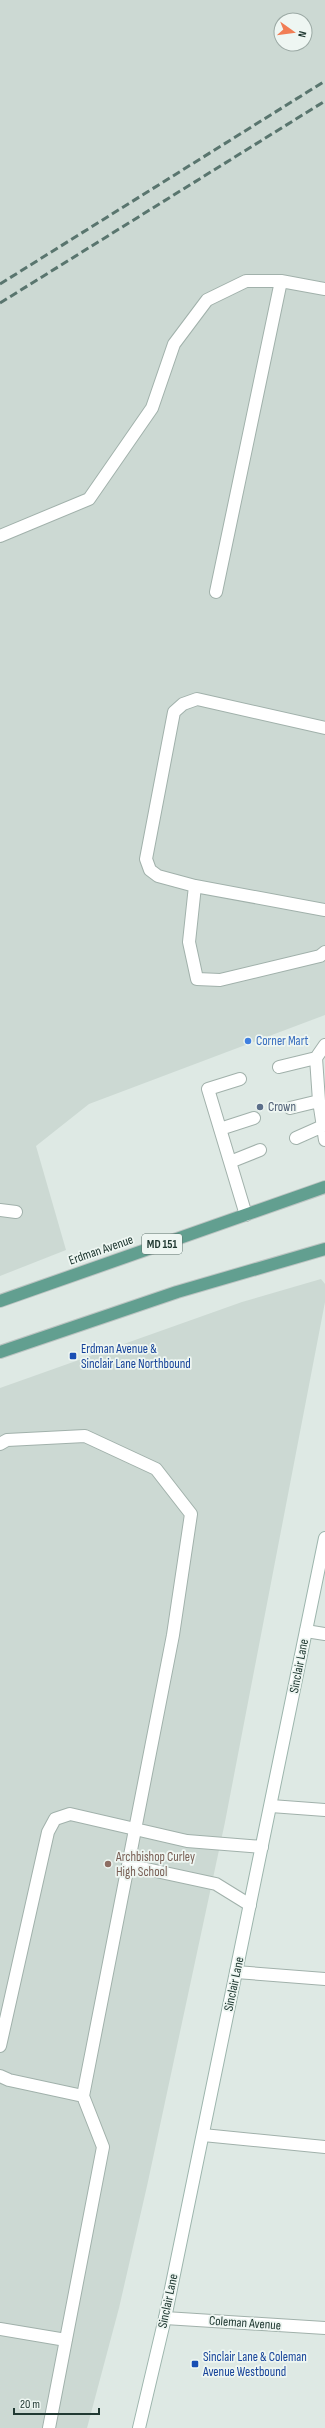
<svg xmlns="http://www.w3.org/2000/svg" width="325" height="2428" font-family="'Sofia Sans Condensed',sans-serif">
<style>
.built{fill:#ccd9d3;fill-rule:evenodd}
.lines{fill:none;stroke-linecap:round;stroke-linejoin:round}
.lane-casing{stroke:#a1b1ab;stroke-width:14}
.street-casing{stroke:#a1b1ab;stroke-width:14}
.secondary-casing{stroke:#9db5ad;stroke-width:14}
.primary-casing{stroke:#bcc4c2;stroke-width:14}
.lane{stroke:#fff;stroke-width:12}
.street{stroke:#fff;stroke-width:12}
.secondary{stroke:#fff;stroke-width:12}
.primary{stroke:#629f90;stroke-width:12}
.rail{stroke:#59756e;stroke-width:3;stroke-dasharray:8 4;stroke-linecap:butt}
.shop-dot{fill:#3f7fe0;stroke:#eef6f2;stroke-width:1.5}
.service-dot{fill:#5c6f8a;stroke:#eef6f2;stroke-width:1.5}
.transit-dot{fill:#1a4fb4;stroke:#eef6f2;stroke-width:1.5}
.education-dot{fill:#8d6e63;stroke:#eef6f2;stroke-width:1.5}
.labels{text-anchor:middle;dominant-baseline:central;stroke-width:3.5;stroke-linejoin:round;paint-order:stroke}
.shield{fill:#eef6f2;stroke:#5e726c;stroke-width:1}
.shield-label{font-size:12px;font-weight:bold;fill:#203932}
.shop-label{font-size:13px;fill:#366cbe;stroke:#eef6f2;text-anchor:start}
.service-label{font-size:13px;fill:#4e5e75;stroke:#eef6f2;text-anchor:start}
.street-label{font-size:13px;fill:#203932;stroke:#eef6f2}
.transit-label{font-size:13px;fill:#164399;stroke:#eef6f2;text-anchor:start}
.education-label{font-size:13px;fill:#785e54;stroke:#eef6f2;text-anchor:start}
</style>
<rect width="100%" height="100%" fill="#dee9e4"/>
<path class="built" d="M0 0H325V1015L89 1104 36 1146 66 1250 0 1276ZM281 20H305V44H281Z
M321 1279 325 1284V1302L225 1822 147 2186 119 2308 87 2428H0V1388L242 1302Z"/>
<g class="lines">
<g class="lane-casing">
<path id="lane" d="M0 536 89 499 152 408 174 344 207 300 246 281H281L325 289
M216 592 281 281
M325 728 197 699 183 704 174 712 146 859 150 870 158 876 195 886 325 910
M195 886 189 942 197 979 220 980 320 956 325 952
M325 1045 316 1058 319 1101 325 1140
M279 1067 316 1058
M240 1079 208 1089 246 1215
M290 1108 319 1101
M220 1129 254 1118
M296 1138 323 1126
M230 1162 260 1150
M0 1210 16 1212
M0 1444 7 1440 85 1436 156 1469 191 1514 173 1635 83 2096 103 2147 49 2428
M271 1806 325 1810
M128 1865 216 1884 250 1905
M0 2046 48 1832 55 1819 70 1814 187 1841 262 1847
M0 2076 9 2080 83 2096
M203 2135 325 2147
M0 2329 66 2340"/>
</g>
<g class="street-casing">
<path id="street" d="M306 1631 325 1634
M236 1972 325 1979
M165 2318 325 2328"/>
</g>
<g class="secondary-casing">
<path id="secondary" d="M139 2428 165 2318 325 1538"/>
</g>
<g class="primary-casing">
<path id="primary" d="M0 1301 325 1187
M0 1352 177 1292 325 1249"/>
</g>
<use href="#lane" class="lane"/>
<use href="#street" class="street"/>
<use href="#secondary" class="secondary"/>
<use href="#primary" class="primary"/>
<path class="rail" d="M0 284 325 81
M0 303 325 101"/>
</g>
<circle class="shop-dot" cx="248" cy="1041" r="4"/>
<circle class="service-dot" cx="260" cy="1107" r="4"/>
<g class="transit-dot">
<rect x="69" y="1352" width="8" height="8" rx="2"/>
<rect x="191" y="2360" width="8" height="8" rx="2"/>
</g>
<circle class="education-dot" cx="108" cy="1864" r="4"/>
<g class="labels">
<rect class="shield" x="142" y="1234" width="40" height="20" rx="3"/>
<g class="shield-label">
<text x="162" y="1244">MD 151</text>
</g>
<g class="shop-label">
<text x="256" y="1041">Corner Mart</text>
</g>
<g class="service-label">
<text x="268" y="1107">Crown</text>
</g>
<g class="street-label">
<text transform="translate(101 1250) rotate(-19)">Erdman Avenue</text>
<text transform="translate(299 1666) rotate(-79)">Sinclair Lane</text>
<text transform="translate(234 1984) rotate(-78)">Sinclair Lane</text>
<text transform="translate(168 2301) rotate(-78)">Sinclair Lane</text>
<text transform="translate(245 2323) rotate(4)">Coleman Avenue</text>
</g>
<g class="transit-label">
<text x="81" y="1349">Erdman Avenue &amp;<tspan x="81" dy="15">Sinclair Lane Northbound</tspan></text>
<text x="203" y="2357">Sinclair Lane &amp; Coleman<tspan x="203" dy="15">Avenue Westbound</tspan></text>
</g>
<g class="education-label">
<text x="116" y="1857">Archbishop Curley<tspan x="116" dy="15">High School</tspan></text>
</g>
</g>
<g transform="translate(293 32) rotate(104)"><circle r="19" fill="#eef6f2" stroke="#9caaa5"/>
<path d="M0-3L7 15L0 10L-7 15Z" fill="#f17d54"/>
<text y="-6" font-size="11" font-weight="bold" text-anchor="middle" fill="#203932">N</text>
</g>
<path d="M14 2408v6h85v-6" fill="none" stroke="#203932" stroke-width="2"/>
<text x="20" y="2408" font-size="12" fill="#203932" stroke="#eef6f2" stroke-width="3" paint-order="stroke">20 m</text>
</svg>
